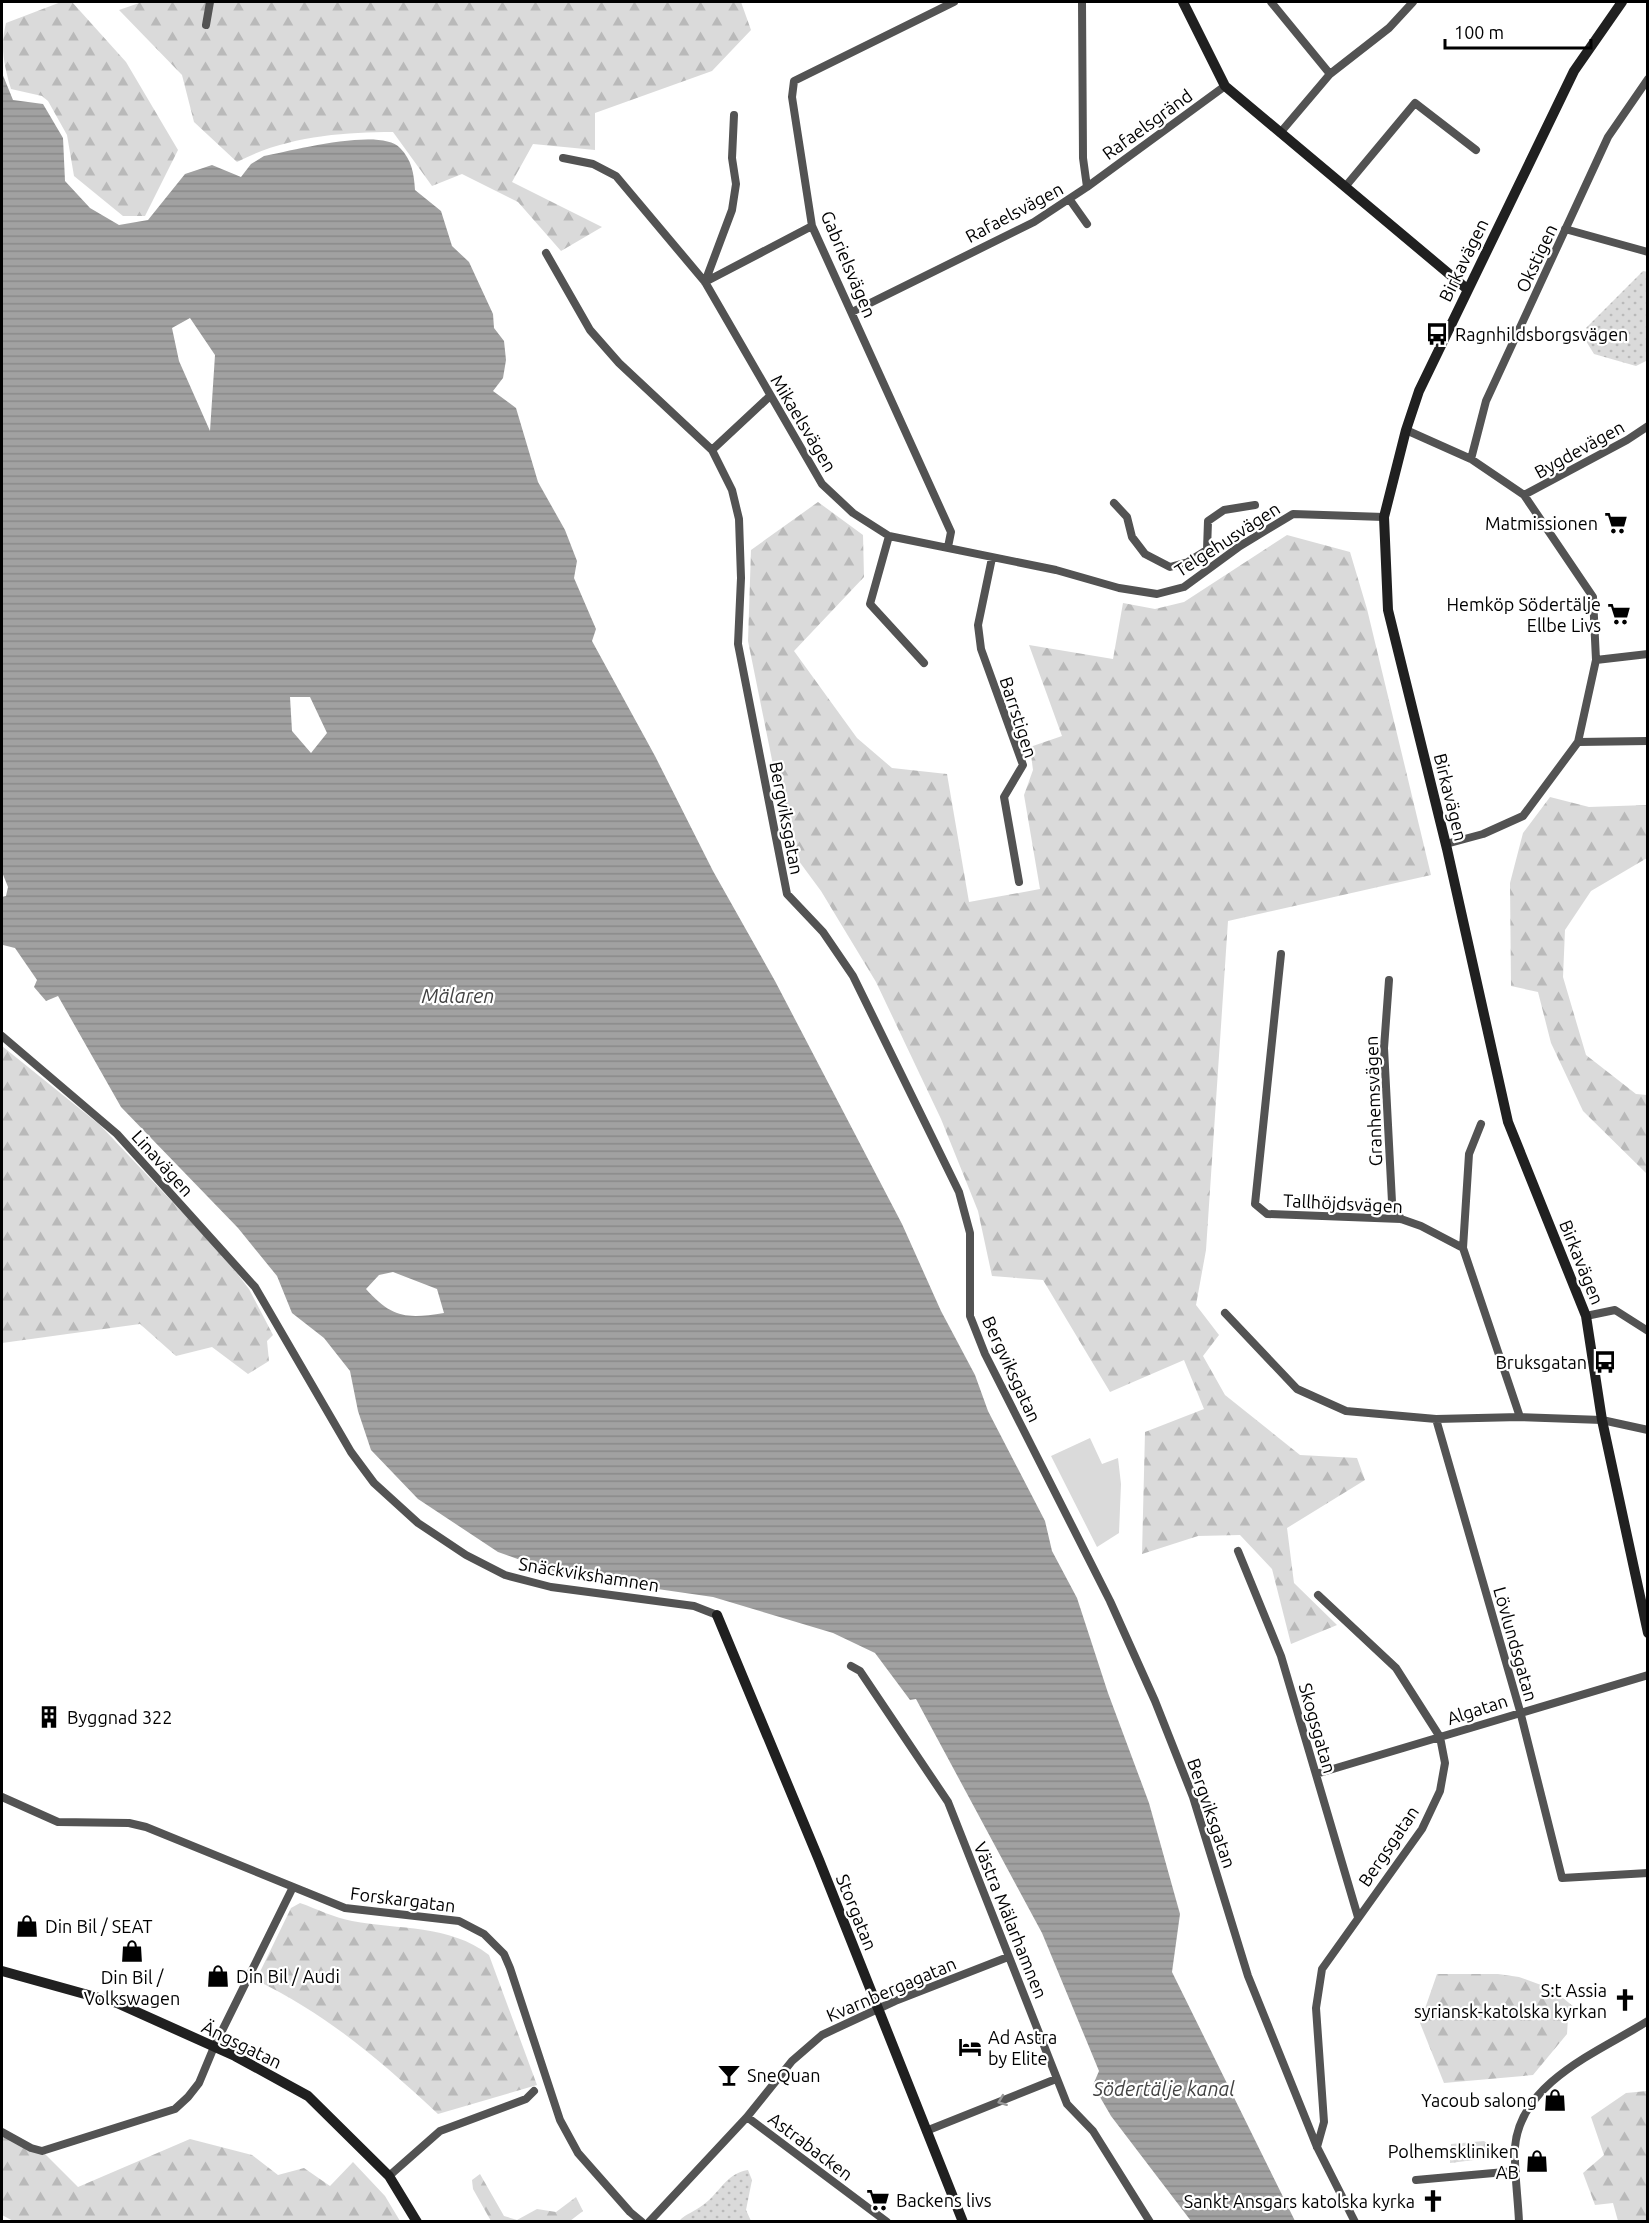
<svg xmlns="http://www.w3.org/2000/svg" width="1649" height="2223" font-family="Ubuntu,sans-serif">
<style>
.grass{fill:url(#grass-dots)}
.forest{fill:url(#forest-firs)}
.pitch{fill:#dadada}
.water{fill:url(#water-rules);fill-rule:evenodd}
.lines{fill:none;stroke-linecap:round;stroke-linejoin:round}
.street{stroke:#535353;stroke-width:8}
.secondary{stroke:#202020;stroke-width:10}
.oneway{stroke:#989898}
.labels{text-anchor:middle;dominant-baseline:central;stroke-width:4.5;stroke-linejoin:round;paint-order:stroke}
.street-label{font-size:18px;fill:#000;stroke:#fff}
.poi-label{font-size:18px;fill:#000;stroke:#fff;text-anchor:start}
.water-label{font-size:20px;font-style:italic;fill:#424242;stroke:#fff}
</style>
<defs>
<pattern id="grass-dots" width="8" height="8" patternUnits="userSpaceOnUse" patternTransform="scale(1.5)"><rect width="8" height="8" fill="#dadada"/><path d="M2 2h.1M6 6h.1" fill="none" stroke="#b9b9b9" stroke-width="1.8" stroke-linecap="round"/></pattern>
<pattern id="forest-firs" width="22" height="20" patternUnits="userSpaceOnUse" patternTransform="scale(1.5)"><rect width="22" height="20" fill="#dadada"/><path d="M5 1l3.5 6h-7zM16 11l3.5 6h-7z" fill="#b9b9b9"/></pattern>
<pattern id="water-rules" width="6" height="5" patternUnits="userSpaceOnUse" patternTransform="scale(1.5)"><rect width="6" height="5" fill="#a1a1a1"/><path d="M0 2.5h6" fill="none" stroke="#898989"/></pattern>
</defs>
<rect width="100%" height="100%" fill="#fff"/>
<path class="grass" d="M1643 271 1648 272 1646 361 1636 366 1594 354 1586 341 1592 336 1586 328Z
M1484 2141 1497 2151 1498 2157 1450 2163 1451 2144Z
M748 2170 752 2180 746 2210 751 2221H679C687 2213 694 2212 703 2205 719 2194 726 2173 748 2170Z"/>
<path class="forest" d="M61 2H72L126 62 178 150 145 216H123L74 176 67 135 48 101 42 96 11 89C4 65 0 47 6 23Z
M142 2H741L751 30 712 71 595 113V150L533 144 512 182 602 227 561 251 518 202 462 174 432 186 393 132C341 132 284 137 237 162L194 122 182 75 119 10Z
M818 502 863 535 864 577 794 651 857 738 892 768 947 774 969 902 1040 889 1024 795 1033 770 1030 747 1062 736 1029 645 1113 659 1123 603 1155 609 1184 602 1287 535 1350 552 1367 609 1431 875 1228 921 1206 1250 1196 1305 1219 1335 1203 1356 1225 1395 1300 1455 1357 1458 1365 1480 1287 1528 1294 1583 1337 1625 1291 1644 1272 1569 1240 1535 1198 1536 1142 1554 1145 1432 1204 1409 1184 1360 1110 1392 1043 1280 992 1276 978 1211 941 1119 876 982 821 891 790 849 748 641 751 550Z
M1550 797 1589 807 1647 805V858L1591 891 1565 930 1563 977 1586 1055 1636 1094 1647 1095V1174L1583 1111 1551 1043 1538 992 1511 986 1510 883 1523 833Z
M2 1046 100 1125 226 1259 249 1289 273 1335 267 1341 269 1361 248 1374 212 1347 176 1356 140 1324 2 1343Z
M300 1903C317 1909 335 1918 352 1921 399 1930 449 1924 489 1955L537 2085 438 2114C379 2059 329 2016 256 1980L291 1908Z
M1437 1974H1498L1519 1977 1552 1989 1574 2007 1568 2018 1567 2034 1533 2075 1444 2083 1420 2023Z
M1647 2091V2221H1618L1613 2203 1595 2205 1583 2173 1604 2155 1591 2117 1626 2093Z
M2 2132 42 2151 78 2187 190 2139 252 2155 278 2175 304 2168 330 2186 353 2162 385 2196 400 2221 15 2222 2 2215Z
M480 2174 504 2216 517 2220 537 2209 556 2212 576 2197 583 2211 570 2221H491L473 2189 472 2180Z"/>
<path class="pitch" d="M1090 1438 1102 1464 1118 1458 1121 1484 1119 1533 1097 1547 1051 1456Z"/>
<path class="water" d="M2 73 13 100 43 104 63 138 65 181 90 208 119 225 148 220 185 174 212 165 241 177 251 164 264 156C291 151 381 127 400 148 412 160 414 174 415 190L441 211 452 246 469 262 493 314 494 328 504 341 506 360 503 378 493 391 516 408 538 482 565 530 577 561 574 578 596 629 592 641 655 756 713 871 775 981 902 1224 941 1311 975 1375 988 1411 1045 1521 1052 1551 1077 1598 1108 1693 1149 1803 1180 1914 1172 1972 1295 2221H1191L1111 2116 1093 2085 1099 2071 1042 1933 916 1699 910 1700 875 1653 833 1633 713 1597 574 1577 537 1566 498 1552 418 1499 371 1450 358 1411 350 1371 324 1338 292 1313 277 1276 238 1228 121 1107 58 996 46 1001 34 987 37 980 15 948 3 945 2 897 6 896 8 887 2 872ZM190 318 215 355 210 431 179 361 172 328ZM290 697H310L327 733 311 753 292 731ZM393 1272 437 1289 444 1313C406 1319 392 1318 366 1289L379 1275Z"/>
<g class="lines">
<path class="street" d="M1271 2 1330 74
M206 25 210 2
M1280 133 1330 74 1389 28 1413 2
M563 158 593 164 616 176 705 282 822 484 853 513 889 536 1056 570 1119 588 1157 594 1184 587 1240 546 1293 514 1384 517
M1087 187 1225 86
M1345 187 1415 103 1476 150
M1070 200 1087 224
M1565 229 1648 252
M546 253 590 330 619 363 712 450 732 490 739 519 741 578 738 644 787 894 823 932 853 976 959 1192 970 1233V1316L985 1354 1110 1601 1155 1701 1193 1797 1248 1976 1317 2147 1355 2222
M705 282 732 210 736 184 732 158 734 115
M705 282 812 226
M852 312 1034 222 1087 187 1083 158 1082 2
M1406 430 1471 459 1524 495 1593 597 1596 660 1578 742 1523 816 1483 834 1446 844
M712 450 770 396
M1471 459 1486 401 1608 137 1648 79
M1524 495 1627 440 1648 426
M1114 503 1127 517 1132 537 1145 554 1170 567 1188 562 1207 550 1208 521 1224 510 1255 505
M889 536 870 604 924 663
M948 547 951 532 812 226 792 97 794 81 954 2
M992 558 978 625 981 649 1023 765 1004 797 1019 882
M1596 660 1648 654
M1578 742 1648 741
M1281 954 1255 1204 1267 1214 1401 1219 1421 1226 1463 1248 1520 1417
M1389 980 1384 1048 1392 1202 1401 1219
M2 1036 117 1134 255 1287 351 1452 374 1483 418 1523 466 1555 505 1575 551 1587 694 1606 717 1615
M1463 1248 1469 1154 1481 1124
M1225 1313 1297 1389 1346 1411 1436 1419 1520 1417 1602 1420 1648 1430
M1586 1316 1615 1310 1648 1331
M1436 1419 1520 1711 1562 1878 1648 1873
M1238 1551 1281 1656 1358 1917
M851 1666 860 1671 948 1802 1067 2104 1093 2131 1150 2222
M1316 1774 1648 1675
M2 1797 58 1822 129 1823 146 1827 345 1908 459 1921 484 1934 504 1954 510 1968 560 2120 578 2153 630 2212 642 2222
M747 2117 887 2222
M926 2131 1056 2079
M2 2132 31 2148 42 2151 175 2109 188 2097 199 2083 214 2047 293 1887
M1317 2147 1324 2122 1316 2008 1322 1969 1422 1829 1440 1791 1445 1763 1440 1737 1396 1668 1318 1595
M389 2176 440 2131 526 2099 534 2091
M1416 2180 1516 2171
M649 2222 747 2117 792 2061 822 2035 895 2001 1008 1957
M1519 2222C1518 2197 1514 2172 1515 2147 1520 2082 1600 2051 1648 2021"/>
<path class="secondary" d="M1183 2 1225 86 1467 289
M1622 2 1574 71 1419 391 1406 430 1384 517 1388 610 1447 849 1508 1122 1586 1316 1602 1420 1648 1633
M717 1615 819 1860 963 2222
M2 1971 117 2003 235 2056 308 2096 389 2176 417 2222"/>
</g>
<defs><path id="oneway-chevron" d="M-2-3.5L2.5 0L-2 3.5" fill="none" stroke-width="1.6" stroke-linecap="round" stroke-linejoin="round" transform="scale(1.5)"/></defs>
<use class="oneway" href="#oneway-chevron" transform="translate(1002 2101) rotate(159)"/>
<defs>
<g id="bus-bare" transform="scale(1.8)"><path d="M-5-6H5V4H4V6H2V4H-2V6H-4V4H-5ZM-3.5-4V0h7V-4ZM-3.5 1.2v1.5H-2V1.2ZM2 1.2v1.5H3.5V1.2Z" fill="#000" stroke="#fff" stroke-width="2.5" paint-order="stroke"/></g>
<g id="supermarket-bare" transform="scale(1.8)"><path d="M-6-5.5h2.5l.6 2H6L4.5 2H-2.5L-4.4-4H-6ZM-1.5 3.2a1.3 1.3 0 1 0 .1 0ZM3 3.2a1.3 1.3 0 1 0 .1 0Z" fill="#000" stroke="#fff" stroke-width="2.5" paint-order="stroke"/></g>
<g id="building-bare" transform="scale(1.8)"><path d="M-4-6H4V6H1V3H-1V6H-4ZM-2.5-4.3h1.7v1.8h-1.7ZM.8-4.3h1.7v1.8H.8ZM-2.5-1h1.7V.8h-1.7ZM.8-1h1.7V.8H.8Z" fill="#000" stroke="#fff" stroke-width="2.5" paint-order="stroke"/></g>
<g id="shop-bare" transform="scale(1.8)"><path d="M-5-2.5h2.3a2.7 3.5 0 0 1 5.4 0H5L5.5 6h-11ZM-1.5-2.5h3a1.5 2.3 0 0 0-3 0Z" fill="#000" stroke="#fff" stroke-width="2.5" paint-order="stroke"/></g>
<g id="church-bare" transform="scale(1.8)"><path d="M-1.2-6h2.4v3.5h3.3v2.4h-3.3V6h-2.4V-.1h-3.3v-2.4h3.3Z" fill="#000" stroke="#fff" stroke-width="2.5" paint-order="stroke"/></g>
<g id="hotel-bare" transform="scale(1.8)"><path d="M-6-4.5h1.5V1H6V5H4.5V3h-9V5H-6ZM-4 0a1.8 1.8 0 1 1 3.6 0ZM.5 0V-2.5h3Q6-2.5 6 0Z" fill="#000" stroke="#fff" stroke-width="2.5" paint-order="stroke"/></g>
<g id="bar-bare" transform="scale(1.8)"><path d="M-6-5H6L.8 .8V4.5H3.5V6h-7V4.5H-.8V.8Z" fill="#000" stroke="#fff" stroke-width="2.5" paint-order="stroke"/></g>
</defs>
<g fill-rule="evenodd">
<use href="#bus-bare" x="1437" y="334"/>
<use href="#supermarket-bare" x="1616" y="523"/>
<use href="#supermarket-bare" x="1619" y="614"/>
<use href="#bus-bare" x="1605" y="1362"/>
<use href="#building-bare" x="49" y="1717"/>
<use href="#shop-bare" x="27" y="1926"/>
<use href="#shop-bare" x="132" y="1951"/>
<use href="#shop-bare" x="218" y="1976"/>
<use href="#church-bare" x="1625" y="2000"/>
<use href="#hotel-bare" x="970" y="2047"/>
<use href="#bar-bare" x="729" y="2075"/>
<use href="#shop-bare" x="1555" y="2100"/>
<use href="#shop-bare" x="1537" y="2161"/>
<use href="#supermarket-bare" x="878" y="2200"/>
<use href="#church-bare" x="1433" y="2201"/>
</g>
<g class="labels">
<g class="street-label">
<text transform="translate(1147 124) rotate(-36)">Rafaelsgränd</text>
<text transform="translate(1014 212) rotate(-28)">Rafaelsvägen</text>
<text transform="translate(1536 258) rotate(-65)">Okstigen</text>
<text transform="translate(1463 260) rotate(-64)">Birkavägen</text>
<text transform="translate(849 264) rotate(67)">Gabrielsvägen</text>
<text transform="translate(804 423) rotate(59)">Mikaelsvägen</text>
<text transform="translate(1579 449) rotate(-29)">Bygdevägen</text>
<text transform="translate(1227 539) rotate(-33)">Telgehusvägen</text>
<text transform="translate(1019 717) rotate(72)">Barrstigen</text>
<text transform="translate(1451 797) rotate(76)">Birkavägen</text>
<text transform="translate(787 818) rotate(79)">Bergviksgatan</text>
<text transform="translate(1373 1101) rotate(-92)">Granhemsvägen</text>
<text transform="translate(163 1163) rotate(48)">Linavägen</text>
<text transform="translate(1343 1203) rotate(3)">Tallhöjdsvägen</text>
<text transform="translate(1582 1262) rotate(68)">Birkavägen</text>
<text transform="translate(1012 1369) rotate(65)">Bergviksgatan</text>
<text transform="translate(589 1574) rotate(9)">Snäckvikshamnen</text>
<text transform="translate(1516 1644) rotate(74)">Lövlundsgatan</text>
<text transform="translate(1477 1709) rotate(-18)">Algatan</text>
<text transform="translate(1318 1728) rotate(74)">Skogsgatan</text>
<text transform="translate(1212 1813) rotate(71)">Bergviksgatan</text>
<text transform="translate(1388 1846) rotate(-56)">Bergsgatan</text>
<text transform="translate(403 1899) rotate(7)">Forskargatan</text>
<text transform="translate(857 1912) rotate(68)">Storgatan</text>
<text transform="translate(1011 1920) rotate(68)">Västra Mälarhamnen</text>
<text transform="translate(891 1989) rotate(-23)">Kvarnbergagatan</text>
<text transform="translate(242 2044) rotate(26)">Ängsgatan</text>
<text transform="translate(811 2146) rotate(37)">Astrabacken</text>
</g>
<g class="poi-label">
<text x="1455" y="334">Ragnhildsborgsvägen</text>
<text x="1598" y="523" text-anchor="end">Matmissionen</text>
<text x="1601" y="604" text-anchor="end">Hemköp Södertälje<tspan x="1601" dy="21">Ellbe Livs</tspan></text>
<text x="1587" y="1362" text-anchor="end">Bruksgatan</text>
<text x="67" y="1717">Byggnad 322</text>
<text x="45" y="1926">Din Bil / SEAT</text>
<text x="236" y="1976">Din Bil / Audi</text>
<text x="132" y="1977" text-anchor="middle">Din Bil /<tspan x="132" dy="21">Volkswagen</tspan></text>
<text x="1607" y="1990" text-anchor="end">S:t Assia<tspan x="1607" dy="21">syriansk-katolska kyrkan</tspan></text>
<text x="988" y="2037">Ad Astra<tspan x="988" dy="21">by Elite</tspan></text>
<text x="747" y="2075">SneQuan</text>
<text x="1537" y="2100" text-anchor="end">Yacoub salong</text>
<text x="1519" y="2151" text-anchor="end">Polhemskliniken<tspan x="1519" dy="21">AB</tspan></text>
<text x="896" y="2200">Backens livs</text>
<text x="1415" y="2201" text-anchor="end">Sankt Ansgars katolska kyrka</text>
</g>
<g class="water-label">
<text x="458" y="995">Mälaren</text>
<text x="1164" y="2088">Södertälje kanal</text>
</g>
</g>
<rect width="1649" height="2223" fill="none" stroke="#000000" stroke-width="6"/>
<path d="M1445 39v9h146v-9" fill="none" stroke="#000000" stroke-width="3"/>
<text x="1454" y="39" font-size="18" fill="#000000" stroke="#ffffff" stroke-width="4.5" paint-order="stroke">100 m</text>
</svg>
